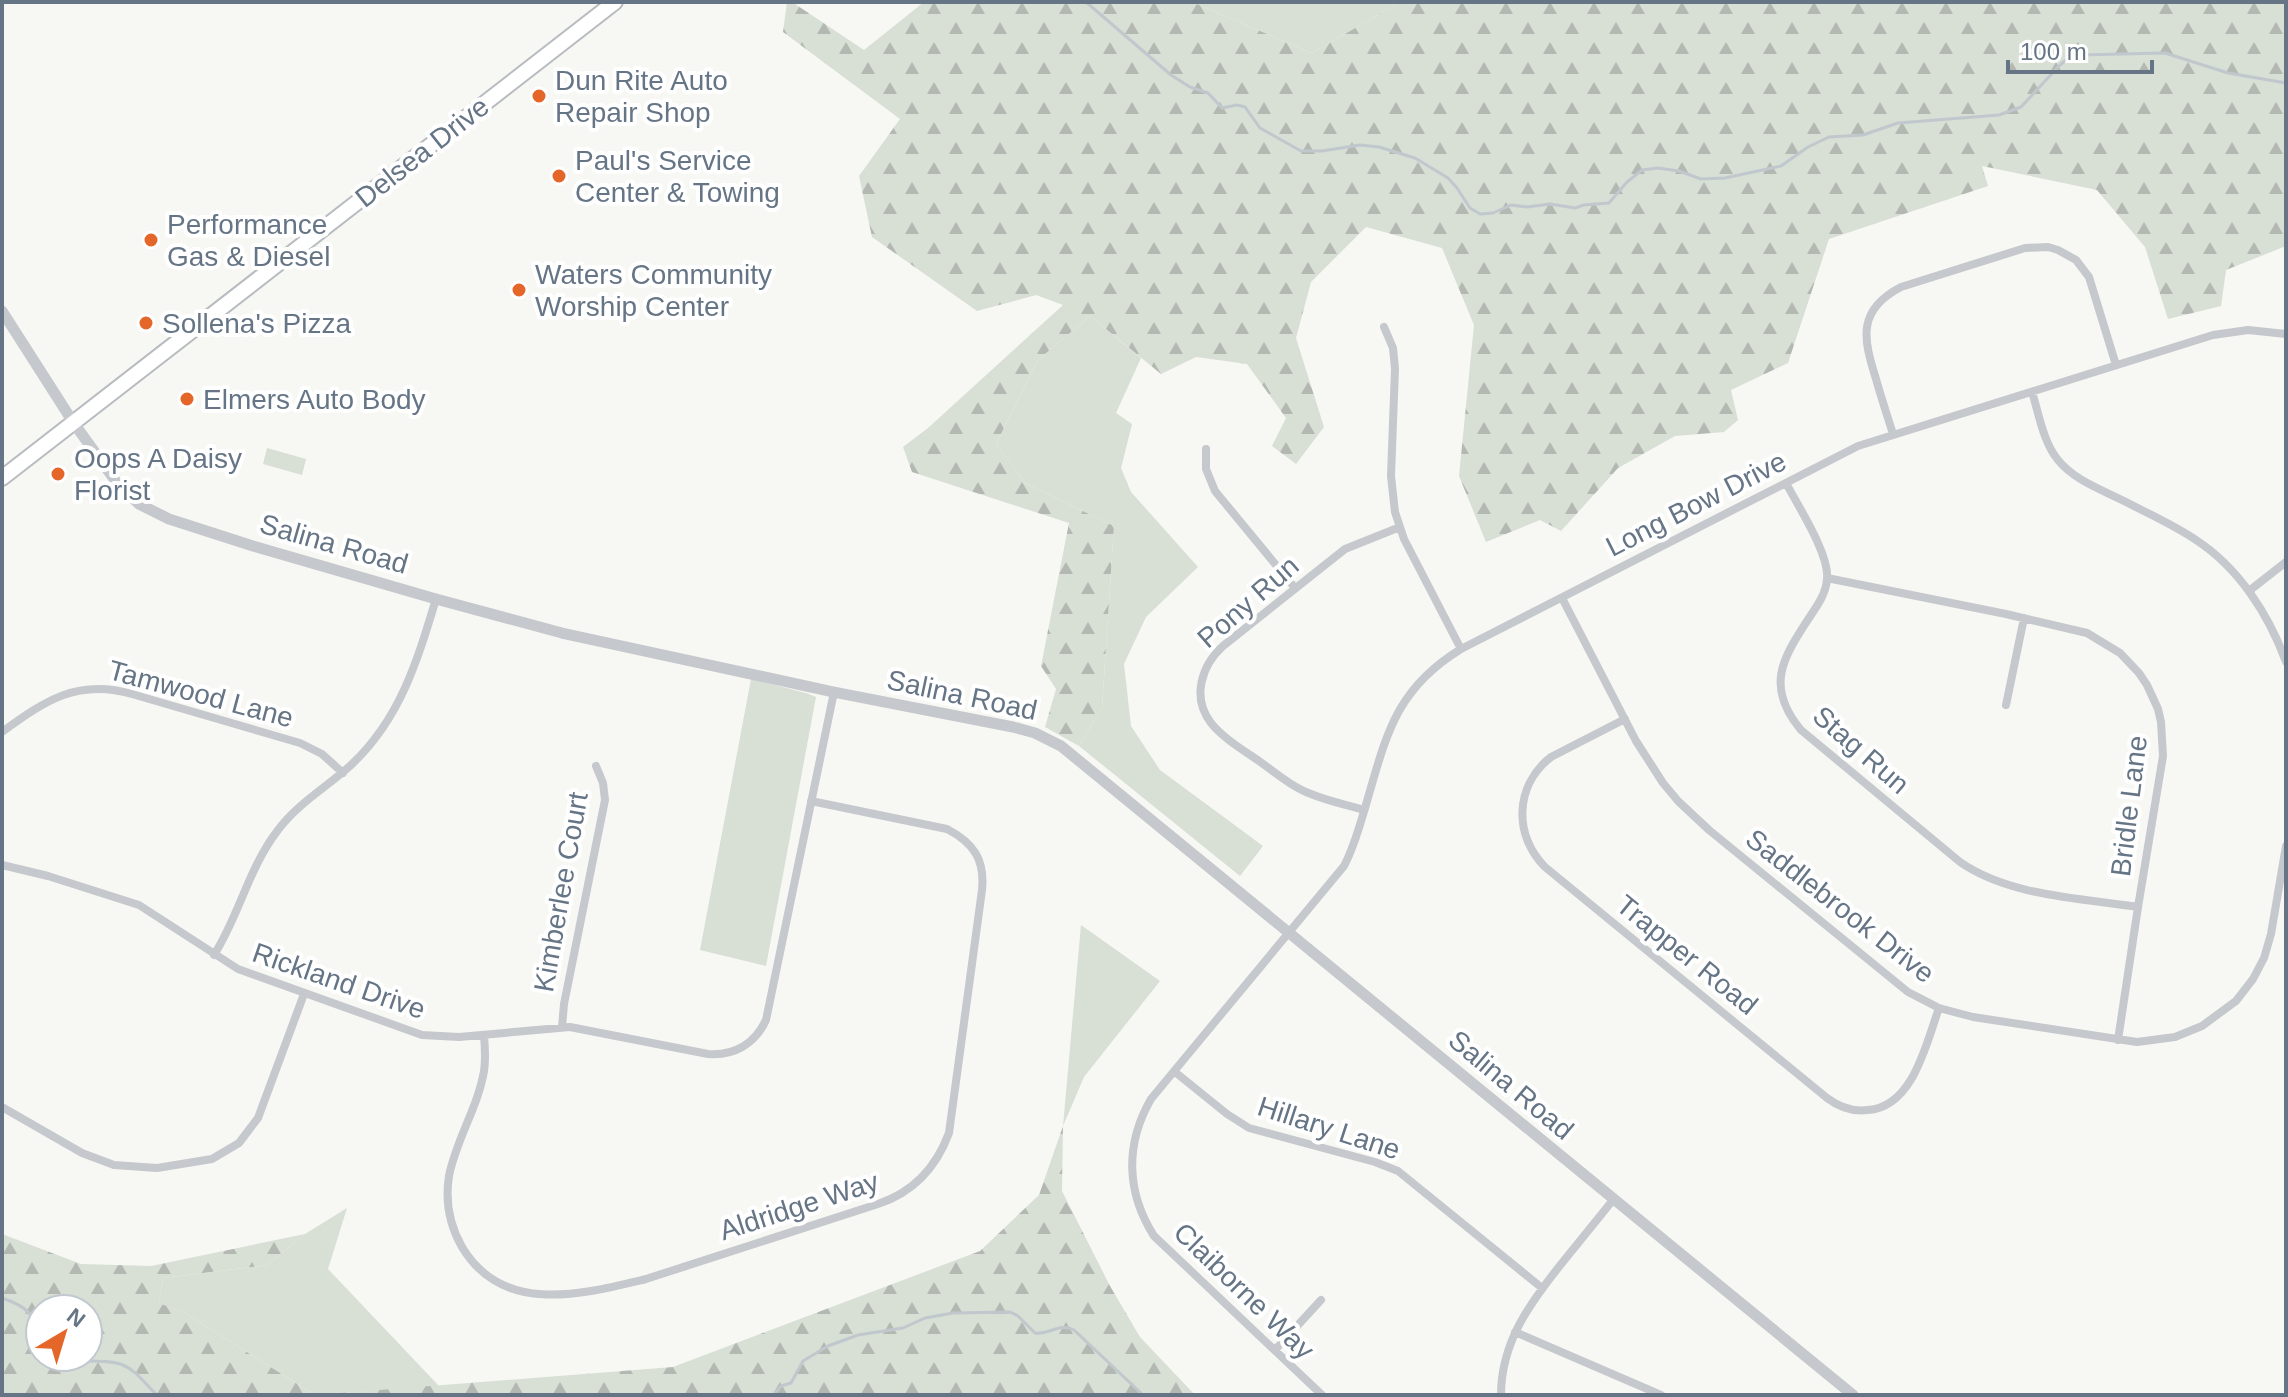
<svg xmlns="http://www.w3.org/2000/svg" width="2288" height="1397" font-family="Helvetica,sans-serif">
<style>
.green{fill:#d8dfd5}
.forest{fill:url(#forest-firs);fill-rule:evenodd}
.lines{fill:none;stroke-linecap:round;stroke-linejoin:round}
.stream{stroke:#c0c8ce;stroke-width:3}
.primary-casing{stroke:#b8bcc0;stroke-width:18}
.minor{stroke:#c5c8cc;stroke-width:8}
.tertiary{stroke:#c5c8cc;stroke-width:11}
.primary{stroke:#fff;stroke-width:14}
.poi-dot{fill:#e46628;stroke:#fff;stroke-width:3}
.labels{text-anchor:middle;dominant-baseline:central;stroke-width:8;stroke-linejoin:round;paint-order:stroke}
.poi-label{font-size:28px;fill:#667586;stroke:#fff;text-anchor:start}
.street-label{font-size:28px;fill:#667586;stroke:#fff}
</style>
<defs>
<pattern id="forest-firs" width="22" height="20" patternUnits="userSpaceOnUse" patternTransform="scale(2)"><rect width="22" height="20" fill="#d8dfd5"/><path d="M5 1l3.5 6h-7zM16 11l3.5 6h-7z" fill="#b3b9b2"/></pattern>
</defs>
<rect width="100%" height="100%" fill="#f7f7f4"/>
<path class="green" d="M1192 2H1400L1312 53Z
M1090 316 1141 358 1116 413 1132 424 1121 468 1131 492 1198 567 1146 617 1124 664 1131 726 1160 770 1263 846 1240 876 1079 746 1102 708 1114 526 1025 483 996 444 1038 360Z
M267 448 306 459 302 475 263 464Z
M751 679 806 693 816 697 766 966 700 950Z
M1081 925 1160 981 1084 1077 1063 1126Z
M347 1208 328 1269 439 1386 315 1395 185 1313 159 1303 163 1278 267 1265 305 1234Z"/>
<path class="forest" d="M787 2H792L864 50 924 2H1192L1312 53 1400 2H2286V246L2226 270 2221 306 2168 319 2145 247 2097 190 1982 166 1988 186 1829 239 1788 363 1731 390 1738 420 1724 432 1675 436 1618 468 1561 531 1540 520 1486 542 1459 476 1474 325 1442 248 1366 227 1311 282 1296 338 1324 427 1296 464 1272 446 1286 418 1247 364 1196 357 1161 374 1090 316 1038 360 996 444 1025 483 1114 526 1102 708 1079 746 1045 727 1056 689 1041 666 1069 523 912 472 903 447 928 428 1063 305 1036 295 977 311 872 237 859 176 900 119 783 32Z
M1063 1126 1062 1191 1110 1286 1140 1337 1195 1395H2V1234L81 1264 151 1266 305 1234 267 1265 163 1278 159 1303 185 1313 315 1395 673 1367 980 1251 1039 1195ZM40 1309H88V1357H40Z"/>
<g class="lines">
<path class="stream" d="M1086 2 1171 75 1190 87 1208 93 1222 108 1237 105 1245 107 1260 128 1301 151H1322L1360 145 1379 147 1415 158 1448 178 1457 188 1470 208 1480 214 1493 213 1511 205 1527 207 1550 204 1575 208 1584 205 1609 203 1627 182 1642 170 1658 168 1679 171 1701 179 1725 178 1781 166 1808 147 1829 137 1863 135 1898 123 1999 115 2021 107 2059 66 2066 60 2079 55 2165 53 2228 73 2286 83
M2 1298C29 1307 35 1315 40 1342
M52 1357C74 1365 102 1357 123 1365 137 1371 146 1385 157 1395
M752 1395H760
M774 1395 781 1386 791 1383 803 1361 828 1346 858 1335 903 1328 925 1318 953 1313 1010 1312 1018 1316 1035 1333C1049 1335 1060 1322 1074 1330L1143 1395"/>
<g class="primary-casing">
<path id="primary" d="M2 478 615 2"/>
</g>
<path class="minor" d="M1384 327 1393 348 1395 369 1391 476 1395 512 1404 539 1461 649
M2032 392C2039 414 2043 442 2058 460 2075 481 2103 490 2126 502 2149 514 2174 525 2196 540 2239 568 2269 615 2286 662
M1893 434C1887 415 1881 397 1876 379 1863 338 1857 310 1901 287L2025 248 2048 247 2058 250 2076 260 2089 277 2116 365
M1206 449V469L1215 491 1295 588
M1786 483C1798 506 1830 555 1827 579 1826 594 1817 606 1809 618 1782 659 1765 687 1801 730L1960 862C2009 896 2079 898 2138 907
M1827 578 2006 614 2087 633 2120 653 2139 673 2147 685 2158 709 2161 722 2163 756 2138 907 2118 1040
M2249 591 2286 562
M1562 598 1636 741 1663 783 1678 801 1709 830 1908 992 1939 1008 1973 1017 2137 1042 2175 1037 2202 1026 2236 1001 2253 979 2264 958 2271 934 2286 846
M2006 705 2024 618
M1625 719 1551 757C1515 785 1513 835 1545 867L1827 1098C1839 1107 1853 1112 1868 1110 1913 1107 1926 1044 1939 1008
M2 732C45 701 77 678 132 694L300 743 322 754 343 773
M1364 810C1347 805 1328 801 1311 794 1292 787 1276 773 1259 761 1243 750 1223 738 1211 723 1191 697 1202 665 1223 646L1345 549 1400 527
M2 865 48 876 139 905 238 969 422 1035 459 1037 570 1027 708 1054C734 1056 755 1044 766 1020L834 692
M214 955C239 916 249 867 278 830 297 804 327 787 351 765 400 719 417 662 436 599
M562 1027 564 1004 605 800 603 783 596 766
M484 1035C485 1047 486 1059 484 1071 478 1107 456 1140 449 1176 445 1201 450 1226 462 1247 503 1316 583 1294 646 1279L878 1204C914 1192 936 1168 949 1133L982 890C985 860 974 843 947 829L811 801
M1175 1072 1227 1114 1249 1128 1375 1162 1398 1171 1542 1288
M2 1107 82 1153 114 1165 157 1168 212 1159 239 1143 258 1118 304 994
M1515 1332 1661 1395
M1275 1350 1321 1300
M1322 1395 1154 1236C1126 1192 1125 1144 1151 1099L1344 866C1354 847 1359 828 1365 808 1386 737 1394 690 1461 649L1858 446 2213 335 2248 330 2286 334
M1501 1395C1501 1342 1530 1303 1562 1263 1579 1242 1596 1221 1613 1200"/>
<path class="tertiary" d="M2 311 73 422 117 483 139 504 169 519 253 546 436 599 562 633 834 692 1013 727 1035 733 1061 746 1853 1395"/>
<use href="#primary" class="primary"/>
</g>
<g class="poi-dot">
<circle cx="539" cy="96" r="8"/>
<circle cx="559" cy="176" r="8"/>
<circle cx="151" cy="240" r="8"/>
<circle cx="519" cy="290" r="8"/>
<circle cx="146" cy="323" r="8"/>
<circle cx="187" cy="399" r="8"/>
<circle cx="58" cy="474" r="8"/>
</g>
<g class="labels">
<g class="poi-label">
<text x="555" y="80">Dun Rite Auto<tspan x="555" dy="32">Repair Shop</tspan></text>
<text x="575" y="160">Paul's Service<tspan x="575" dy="32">Center &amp; Towing</tspan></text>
<text x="167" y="224">Performance<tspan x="167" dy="32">Gas &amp; Diesel</tspan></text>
<text x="535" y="274">Waters Community<tspan x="535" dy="32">Worship Center</tspan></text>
<text x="162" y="323">Sollena's Pizza</text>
<text x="203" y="399">Elmers Auto Body</text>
<text x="74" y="458">Oops A Daisy<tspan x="74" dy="32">Florist</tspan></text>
</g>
<g class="street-label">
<text transform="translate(422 152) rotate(-38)">Delsea Drive</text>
<text transform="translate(1696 504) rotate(-27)">Long Bow Drive</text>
<text transform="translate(334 544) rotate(16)">Salina Road</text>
<text transform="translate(1248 602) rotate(-41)">Pony Run</text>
<text transform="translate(201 694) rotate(15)">Tamwood Lane</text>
<text transform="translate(962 695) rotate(12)">Salina Road</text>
<text transform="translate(1861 750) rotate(41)">Stag Run</text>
<text transform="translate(2129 806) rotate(-83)">Bridle Lane</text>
<text transform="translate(561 892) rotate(-80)">Kimberlee Court</text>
<text transform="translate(1840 906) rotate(38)">Saddlebrook Drive</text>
<text transform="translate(1687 955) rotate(39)">Trapper Road</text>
<text transform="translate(339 981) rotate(19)">Rickland Drive</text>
<text transform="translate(1511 1085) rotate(40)">Salina Road</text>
<text transform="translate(1329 1128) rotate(18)">Hillary Lane</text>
<text transform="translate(799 1206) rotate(-18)">Aldridge Way</text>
<text transform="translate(1244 1291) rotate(44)">Claiborne Way</text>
</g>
</g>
<rect width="2288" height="1397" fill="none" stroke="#667586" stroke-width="8"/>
<g transform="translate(64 1333) rotate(38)"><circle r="38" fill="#ffffff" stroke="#c2c8cf" stroke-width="2"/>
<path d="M0-6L14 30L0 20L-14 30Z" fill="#e46628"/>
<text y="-12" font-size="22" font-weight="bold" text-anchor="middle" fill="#667586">N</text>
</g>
<path d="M2008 60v12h144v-12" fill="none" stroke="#667586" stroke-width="4"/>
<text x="2020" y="60" font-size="24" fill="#667586" stroke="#ffffff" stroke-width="6" paint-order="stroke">100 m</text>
</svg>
